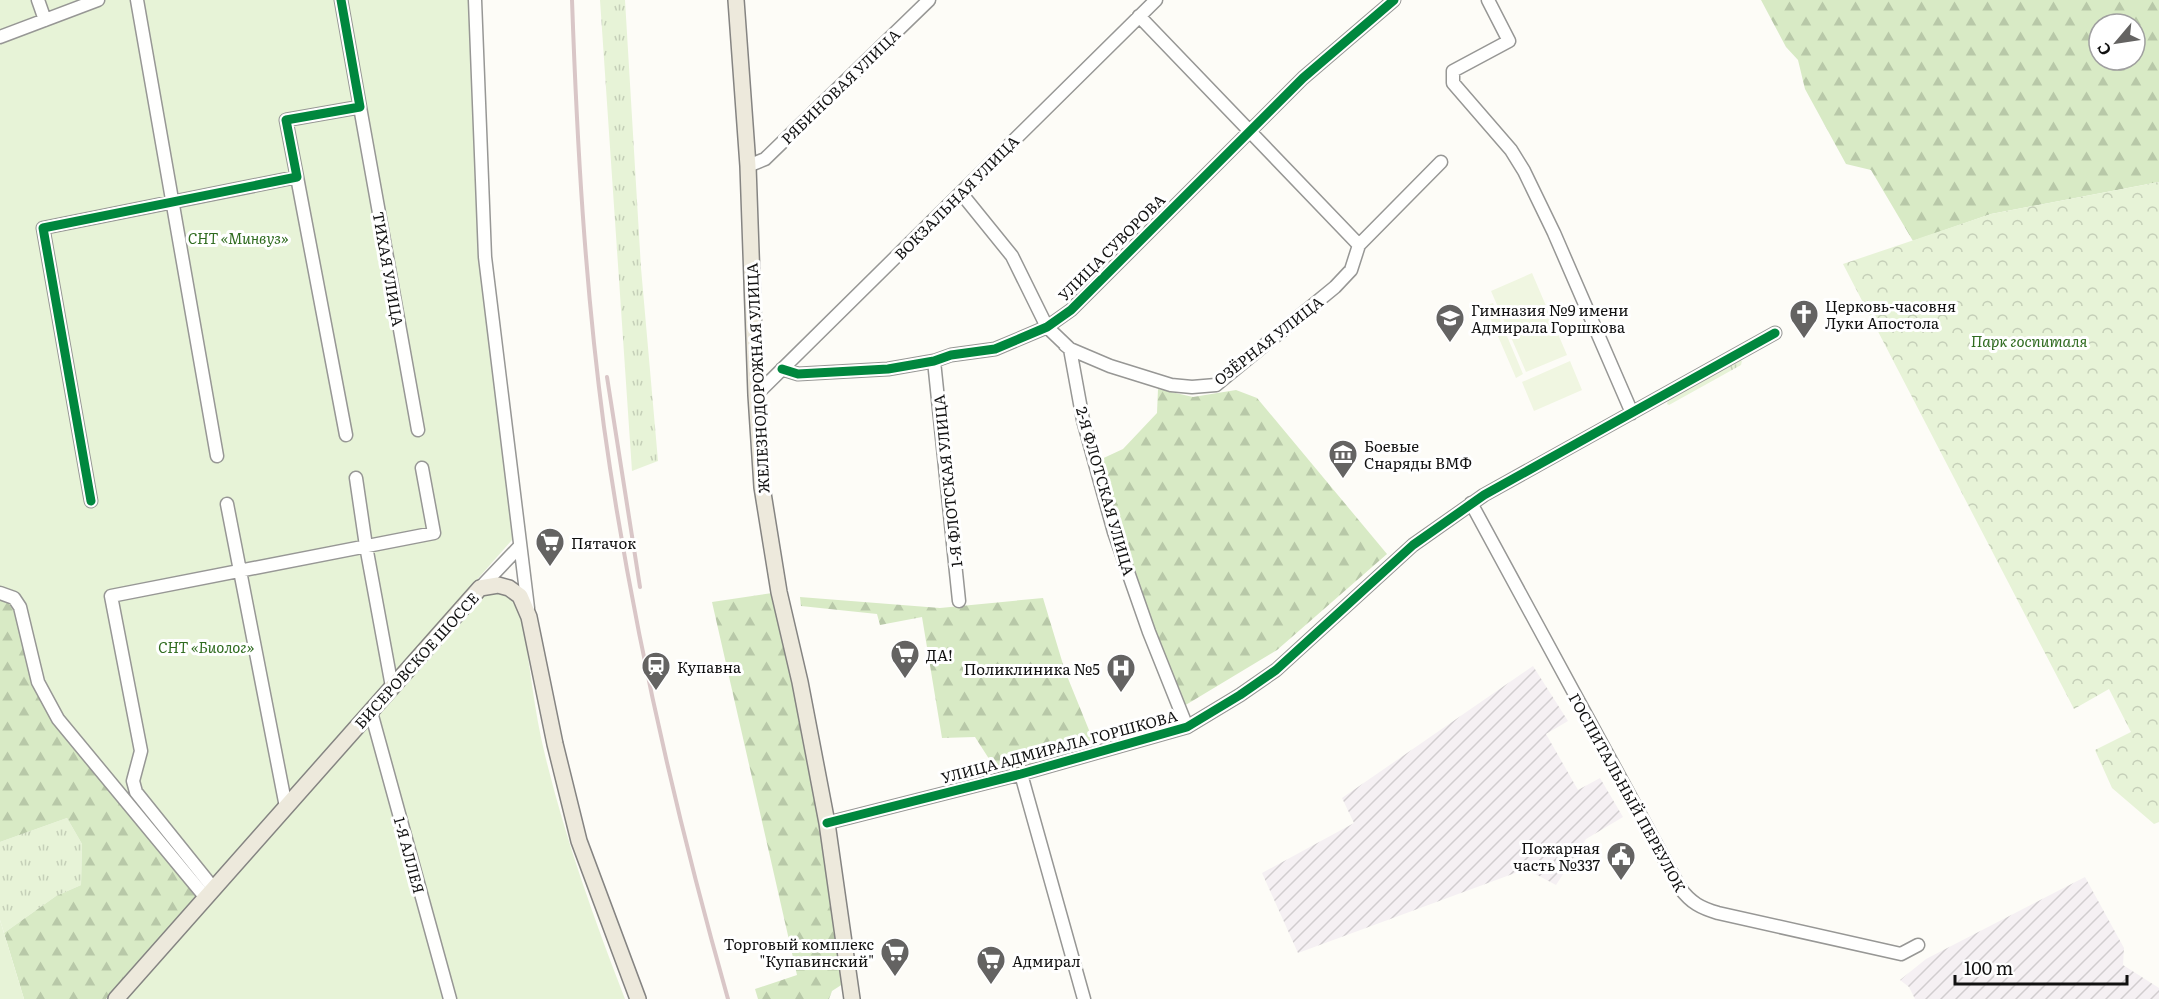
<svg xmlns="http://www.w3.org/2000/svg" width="2159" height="999" font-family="Literata,serif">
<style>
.industrial{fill:url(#industrial-furrows)}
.grass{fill:url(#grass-tufts)}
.forest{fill:url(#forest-firs);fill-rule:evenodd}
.park{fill:url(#park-crowns)}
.garden{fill:#e7f3d7}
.pitch{fill:#f0f6e1}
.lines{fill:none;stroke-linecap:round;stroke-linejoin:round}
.minor-casing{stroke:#979795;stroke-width:15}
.major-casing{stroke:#858482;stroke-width:18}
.minor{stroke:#fffffe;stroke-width:12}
.major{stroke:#ede9dc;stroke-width:15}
.rail{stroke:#d9c6c7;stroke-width:4}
.cycleway-casing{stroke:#fff;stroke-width:13}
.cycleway{stroke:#00873e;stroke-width:9}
.labels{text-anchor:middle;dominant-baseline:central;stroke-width:6;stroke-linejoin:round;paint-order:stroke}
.street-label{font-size:15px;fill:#111;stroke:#fff}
.park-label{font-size:15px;font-style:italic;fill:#2f6b1f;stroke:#fff}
.poi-label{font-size:15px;fill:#111;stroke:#fff;text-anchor:start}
</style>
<defs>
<pattern id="industrial-furrows" width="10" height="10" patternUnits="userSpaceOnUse" patternTransform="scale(1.5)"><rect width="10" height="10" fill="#f5f0f3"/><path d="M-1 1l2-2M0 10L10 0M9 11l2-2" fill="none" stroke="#d1cdcf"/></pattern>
<pattern id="grass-tufts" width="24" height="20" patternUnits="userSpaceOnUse" patternTransform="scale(1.5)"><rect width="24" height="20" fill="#e7f3d7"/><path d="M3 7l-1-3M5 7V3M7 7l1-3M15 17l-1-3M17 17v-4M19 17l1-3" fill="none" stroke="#c5cfb8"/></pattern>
<pattern id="forest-firs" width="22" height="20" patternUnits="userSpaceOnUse" patternTransform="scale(1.5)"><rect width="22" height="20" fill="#d8eac5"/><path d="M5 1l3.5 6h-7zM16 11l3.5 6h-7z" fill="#b8c8a8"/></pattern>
<pattern id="park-crowns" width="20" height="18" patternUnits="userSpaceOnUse" patternTransform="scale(1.5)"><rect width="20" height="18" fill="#e7f3d7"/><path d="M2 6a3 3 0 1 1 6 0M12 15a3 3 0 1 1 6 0" fill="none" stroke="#c5cfb8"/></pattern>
</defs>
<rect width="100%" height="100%" fill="#fdfcf7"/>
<path class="industrial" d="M1533 666 1568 721 1546 734 1578 790 1600 778 1623 817 1586 839 1556 885 1526 869 1298 953 1262 873 1354 823 1342 798Z
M2085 877 2124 948 2123 965 2159 988V999H1915L1909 987 1900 980 1926 959Z"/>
<path class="grass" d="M600 0H625L641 268 658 461 632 471Z
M1739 360 1742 361 1741 365 1669 405 1667 404 1668 400Z
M67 818 82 844 81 885 56 896 4 933 0 920V842Z"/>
<path class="forest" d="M1761 0H2159V182L1991 214 1913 241 1871 170 1846 164 1805 89 1798 60 1786 47ZM2099 24H2135V60H2099Z
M1158 389 1193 397 1236 390 1257 398 1387 554 1277 650 1179 709 1095 462 1123 449 1157 413Z
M779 592 849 980 832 991 829 999H758L755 989 797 975 712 602Z
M0 593 9 596 201 892 106 999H24L4 933 56 896 81 885 82 844 67 818 0 842Z
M800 597 940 608 1043 598 1065 671 1093 740 1095 753 1002 779 975 737 942 738 922 617 880 625 877 614 801 606Z"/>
<path class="park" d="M2159 182V822L2154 824 2112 788 2095 750 2131 732 2109 689 2074 709 1843 264 1991 214Z"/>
<path class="garden" d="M0 0H475L485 257 519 532 201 892 58 719 38 682 20 607 0 593Z
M499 592C513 597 517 606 522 619 530 664 534 711 545 755 565 838 594 919 625 999H126L484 594Z
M0 920 24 999H0Z"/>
<path class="pitch" d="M1532 273 1567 355 1526 372 1491 291Z
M1493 303 1523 374 1516 378 1485 306Z
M1570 361 1582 390 1534 411 1522 382Z"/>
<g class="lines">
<g class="minor-casing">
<path id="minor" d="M38 0 45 20
M137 0 217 456
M475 0 485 257 528 608
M1488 0 1509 41 1453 71V83L1511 150 1524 171 1554 233 1632 413
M1139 16 1359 245
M0 37 98 0
M360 107 418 430
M748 166 765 159 929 0
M297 177 346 435
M961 193 1012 256 1047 327 1070 349 1083 420 1114 532 1149 632 1187 727
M1065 345 1070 349 1110 366 1171 385 1192 387 1216 385 1335 287 1351 270 1359 245 1441 162
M934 361 959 601
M782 369 798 374 888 369 934 361 951 355 995 349 1047 327 1071 310 1303 78 1394 0
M756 395 1156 0
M356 478 366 546 392 687
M91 501 43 228 297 177 286 120 360 107 341 0
M1471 503 1680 888C1691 903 1701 908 1718 913L1901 954 1918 945
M227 504 286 807
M480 588 520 546
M0 593 14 598 20 607 38 682 58 719 206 898
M371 712 450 999
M1021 774 1084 999
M827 823 1021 774 1187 727 1240 695 1276 670 1413 545 1484 495 1775 333
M214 889 136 792 133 781 141 751 111 596 434 533 422 468"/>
</g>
<g class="major-casing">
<path id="major" d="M736 0 748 166 756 395 762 487 779 592 800 682 827 823 852 999
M116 999 480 588 498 585 509 588 520 596 529 617 555 744 579 841 638 999"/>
</g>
<use href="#minor" class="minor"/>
<use href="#major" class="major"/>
<path class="rail" d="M572 0C577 143 585 285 604 427 631 620 675 812 728 999
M607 377 640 587"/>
<g class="cycleway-casing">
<path id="cycleway" d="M782 369 798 374 888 369 934 361 951 355 995 349 1047 327 1071 310 1303 78 1394 0
M91 501 43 228 297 177 286 120 360 107 341 0
M827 823 1021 774 1187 727 1240 695 1276 670 1413 545 1484 495 1775 333"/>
</g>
<use href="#cycleway" class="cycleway"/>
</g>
<defs>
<g id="church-pin" transform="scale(1.5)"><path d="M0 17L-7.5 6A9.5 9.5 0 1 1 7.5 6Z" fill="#646362" stroke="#fff"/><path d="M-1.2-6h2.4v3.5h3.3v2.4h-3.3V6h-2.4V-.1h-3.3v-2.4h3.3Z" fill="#fff"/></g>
<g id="school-pin" transform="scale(1.5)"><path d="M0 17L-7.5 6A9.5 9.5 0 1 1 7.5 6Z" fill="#646362" stroke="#fff"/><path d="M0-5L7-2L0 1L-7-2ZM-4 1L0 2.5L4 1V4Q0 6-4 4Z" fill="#fff"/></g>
<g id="museum-pin" transform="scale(1.5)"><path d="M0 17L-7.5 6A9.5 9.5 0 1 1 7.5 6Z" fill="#646362" stroke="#fff"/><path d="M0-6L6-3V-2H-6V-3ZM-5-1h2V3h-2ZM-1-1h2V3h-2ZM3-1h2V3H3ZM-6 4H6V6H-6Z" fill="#fff"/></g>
<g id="supermarket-pin" transform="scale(1.5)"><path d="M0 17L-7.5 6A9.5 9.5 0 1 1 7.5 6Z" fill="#646362" stroke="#fff"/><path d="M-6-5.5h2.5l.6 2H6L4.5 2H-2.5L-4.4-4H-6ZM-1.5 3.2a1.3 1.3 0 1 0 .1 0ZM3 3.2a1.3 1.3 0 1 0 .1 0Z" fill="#fff"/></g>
<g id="station-pin" transform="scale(1.5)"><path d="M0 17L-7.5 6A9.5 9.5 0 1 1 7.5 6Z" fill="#646362" stroke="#fff"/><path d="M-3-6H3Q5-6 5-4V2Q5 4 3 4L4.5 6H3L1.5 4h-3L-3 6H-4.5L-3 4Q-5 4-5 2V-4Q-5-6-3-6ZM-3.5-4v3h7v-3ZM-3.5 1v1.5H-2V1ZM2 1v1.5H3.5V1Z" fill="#fff"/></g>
<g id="hospital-pin" transform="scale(1.5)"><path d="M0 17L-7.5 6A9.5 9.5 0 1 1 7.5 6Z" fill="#646362" stroke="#fff"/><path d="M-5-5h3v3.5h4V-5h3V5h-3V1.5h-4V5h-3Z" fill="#fff"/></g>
<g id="civic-pin" transform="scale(1.5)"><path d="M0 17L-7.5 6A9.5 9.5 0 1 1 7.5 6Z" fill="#646362" stroke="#fff"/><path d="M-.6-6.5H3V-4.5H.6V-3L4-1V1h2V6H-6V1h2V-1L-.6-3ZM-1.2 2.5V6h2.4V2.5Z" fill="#fff"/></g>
</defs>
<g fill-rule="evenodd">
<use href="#church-pin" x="1804" y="314"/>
<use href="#school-pin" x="1450" y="318"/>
<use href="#museum-pin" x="1343" y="454"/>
<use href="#supermarket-pin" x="550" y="542"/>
<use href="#supermarket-pin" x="905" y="654"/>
<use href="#station-pin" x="656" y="666"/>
<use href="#hospital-pin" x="1121" y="668"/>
<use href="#civic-pin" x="1621" y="856"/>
<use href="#supermarket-pin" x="895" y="952"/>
<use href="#supermarket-pin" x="991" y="960"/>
</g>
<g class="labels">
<g class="street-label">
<text transform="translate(840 86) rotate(-44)">РЯБИНОВАЯ УЛИЦА</text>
<text transform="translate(956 197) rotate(-45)">ВОКЗАЛЬНАЯ УЛИЦА</text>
<text transform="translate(1111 247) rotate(-45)">УЛИЦА СУВОРОВА</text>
<text transform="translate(389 269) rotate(80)">ТИХАЯ УЛИЦА</text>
<text transform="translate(1268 340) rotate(-38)">ОЗЁРНАЯ УЛИЦА</text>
<text transform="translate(757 378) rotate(-93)">ЖЕЛЕЗНОДОРОЖНАЯ УЛИЦА</text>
<text transform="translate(947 481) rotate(-96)">1-Я ФЛОТСКАЯ УЛИЦА</text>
<text transform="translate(1106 491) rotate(74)">2-Я ФЛОТСКАЯ УЛИЦА</text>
<text transform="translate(416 660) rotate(-48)">БИСЕРОВСКОЕ ШОССЕ</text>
<text transform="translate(1059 746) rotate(-15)">УЛИЦА АДМИРАЛА ГОРШКОВА</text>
<text transform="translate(1628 792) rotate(61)">ГОСПИТАЛЬНЫЙ ПЕРЕУЛОК</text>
<text transform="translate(410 855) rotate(75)">1-Я АЛЛЕЯ</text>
</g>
<g class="park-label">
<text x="238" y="237">СНТ «Минвуз»</text>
<text x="2029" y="340">Парк госпиталя</text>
<text x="206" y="646">СНТ «Биолог»</text>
</g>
<g class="poi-label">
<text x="1825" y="305">Церковь-часовня<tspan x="1825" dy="17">Луки Апостола</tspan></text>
<text x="1471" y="309">Гимназия №9 имени<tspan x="1471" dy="17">Адмирала Горшкова</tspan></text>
<text x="1364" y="445">Боевые<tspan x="1364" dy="17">Снаряды ВМФ</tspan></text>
<text x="571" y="542">Пятачок</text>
<text x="926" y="654">ДА!</text>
<text x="677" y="666">Купавна</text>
<text x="1100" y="668" text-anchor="end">Поликлиника №5</text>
<text x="1600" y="847" text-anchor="end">Пожарная<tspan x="1600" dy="17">часть №337</tspan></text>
<text x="874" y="943" text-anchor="end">Торговый комплекс<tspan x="874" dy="17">"Купавинский"</tspan></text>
<text x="1012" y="960">Адмирал</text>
</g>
</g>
<g transform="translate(2117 42) rotate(241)"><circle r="28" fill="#ffffff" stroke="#a0a0a0" stroke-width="1.5"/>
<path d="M0-4.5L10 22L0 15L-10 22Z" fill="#646362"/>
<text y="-9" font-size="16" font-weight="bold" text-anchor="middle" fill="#111111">С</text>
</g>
<path d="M1955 975v9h172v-9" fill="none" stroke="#111111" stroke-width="3"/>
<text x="1964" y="975" font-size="18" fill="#111111" stroke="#ffffff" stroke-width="4.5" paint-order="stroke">100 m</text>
</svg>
